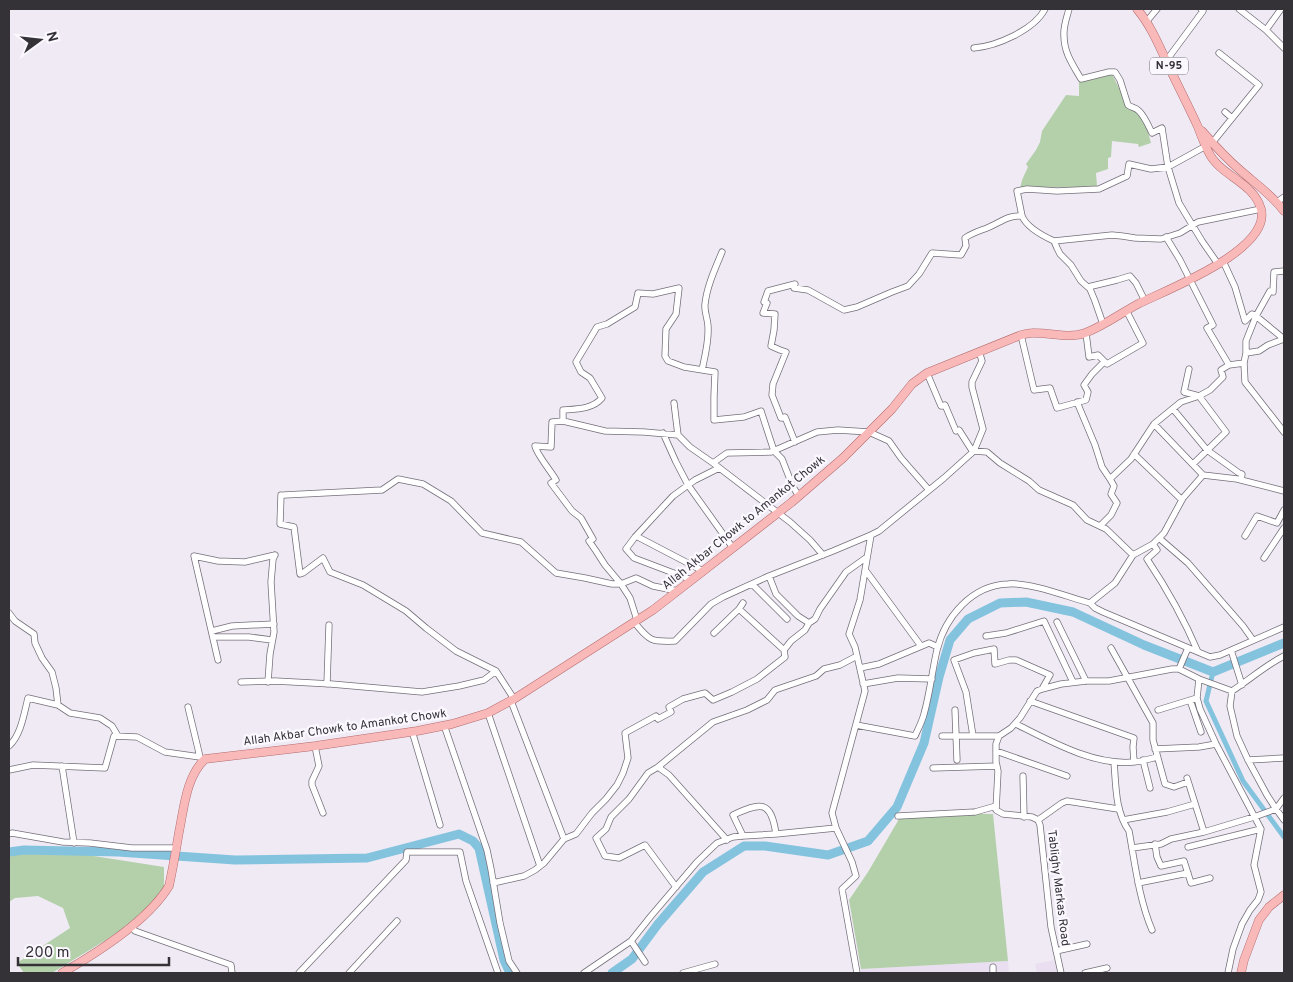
<svg xmlns="http://www.w3.org/2000/svg" width="1293" height="982" font-family="Overpass,sans-serif">
<style>
.built{fill:#e9dff1}
.green{fill:#b3d0aa}
.lines{fill:none;stroke-linecap:round;stroke-linejoin:round}
.canal{stroke:#84c3de;stroke-width:5}
.river{stroke:#84c3de;stroke-width:9}
.minor-casing{stroke:#746f79;stroke-width:7}
.major-casing{stroke:#b36c6e;stroke-width:9}
.minor{stroke:#fff;stroke-width:5.5}
.major{stroke:#fab9b9;stroke-width:8}
.labels{text-anchor:middle;dominant-baseline:central;stroke-width:4.5;stroke-linejoin:round;paint-order:stroke}
.shield{fill:#fcf8ff;stroke:#716d73;stroke-width:1}
.shield-label{font-size:11px;font-weight:bold;fill:#353237}
.street-label{font-size:12px;fill:#353237;stroke:#fcf8ff}
</style>
<rect width="100%" height="100%" fill="#f0eaf5"/>
<path class="built" d="M1054 960 1057 973H1037L1035 964Z
M1008 961 1009 973H862L861 969Z"/>
<path class="green" d="M1112 74 1129 108 1136 111 1146 125 1151 143 1139 147 1138 144 1112 141 1111 157 1108 158V169L1096 173 1097 186 1086 188 1042 187 1020 189 1022 180 1028 167 1026 164 1036 150 1040 142 1042 131 1066 95 1079 96V81Z
M902 814H993L1008 961 861 969 849 900 868 872Z
M49 849 164 867V895L114 935 52 973H24L17 963 70 928 63 908 38 896 15 898 9 902V856Z"/>
<g class="lines">
<path class="canal" d="M1213 672 1206 701 1243 781 1284 837"/>
<path class="river" d="M9 852 24 850 118 852 235 860 367 858 459 834 473 841 479 848 504 960 510 973
M612 973 632 959 658 924 703 872 744 846H765L828 855 868 841 897 807 924 743 939 677 950 640 968 619 1000 603 1026 602 1073 612 1144 645 1213 672 1284 643"/>
<g class="minor-casing">
<path id="minor" d="M1069 9C1067 17 1063 27 1064 36 1064 53 1073 65 1081 79L1109 72H1115L1120 80 1128 105C1132 108 1135 107 1139 111 1145 117 1148 125 1152 133L1162 128 1168 167 1179 203 1202 241 1218 264
M1239 9 1266 30 1284 48
M1147 21 1157 9
M1266 30 1281 9
M974 48C997 46 1034 30 1045 9
M1166 61 1203 11 1201 9
M1225 112 1232 118
M1212 143 1259 85 1219 53
M1277 202 1284 197
M1022 216 1017 191 1027 189 1057 191 1099 189 1127 176 1129 164 1151 169 1168 167 1206 146
M1166 237 1180 260 1213 325 1207 328 1229 365
M1054 241 1112 235 1122 236 1135 238 1161 239 1180 233 1198 222 1261 209
M1223 261 1235 287 1245 321 1252 314 1256 316 1284 339
M1284 271 1274 272 1273 292 1270 291 1256 316 1246 341V353L1244 363 1245 382 1284 432
M1088 287 1117 280 1130 276 1136 283 1145 301
M1086 333 1089 357 1098 355 1107 364 1143 343 1126 310
M1021 335 1034 390 1050 388 1057 408 1086 400 1088 392 1084 385 1092 374 1104 362
M1246 353 1259 351 1268 345 1284 339
M1189 369 1184 392 1199 396 1226 432 1193 464
M702 370C705 356 709 341 708 327 708 319 704 312 705 304 707 286 715 269 722 252
M927 373 941 406 945 405 956 431 959 430 973 452
M1077 402 1095 445 1102 467 1110 479
M674 403 678 435
M1173 409 1207 450 1239 473 1242 474 1241 480
M563 421V410C577 409 593 409 602 398L590 378 581 372 576 362 597 327 607 324 635 307 638 293 653 294 679 288 676 314 666 329 665 356 668 361 684 367 715 372 714 397V420L744 417 761 411 774 451 782 459 793 487 799 496
M1154 424 1203 475
M663 433 676 462 688 485 733 548
M795 442 785 417 781 418 772 395 773 384 786 352 780 350 771 346 774 330 775 314 763 313 767 303 764 302 768 291 795 284 794 288 808 290 844 310 857 307 892 292 908 286 919 274 932 253 961 255 966 246 965 238C972 233 979 231 987 228 1000 223 1007 215 1022 216 1027 228 1043 236 1054 241L1057 248 1060 254 1071 265 1081 281 1090 289 1095 301 1103 324
M974 451 987 452 1000 463 1029 481 1039 490 1073 505 1087 520 1106 529 1133 555
M1134 454 1182 500
M713 463 727 453 771 452 817 432 838 430 869 432 889 441 901 458 929 490
M1284 491 1237 479 1203 475 1183 498 1164 533 1153 544 1133 555 1115 583 1090 603 1095 608 1103 612 1210 657 1220 655 1284 627
M281 495 280 524 294 527 300 574 303 573 323 558 330 572 363 585 406 611 426 628 456 651 496 671 514 699
M284 495 382 490 398 479 423 484 451 501 482 533 521 542 556 573 585 578 612 584H621L636 578 653 586 678 591
M1100 526 1111 515 1117 503 1111 494 1114 486 1110 479 1131 459 1154 424 1181 402 1199 396 1210 390 1223 377 1221 370 1229 365 1244 363
M636 536 703 571
M1245 536 1257 516 1277 523 1284 510
M1159 538 1188 563 1243 626 1253 640
M1153 544 1157 550 1147 559C1167 589 1184 619 1198 652
M1264 558 1284 528
M866 571 921 646
M769 576 776 594 798 616 809 623
M692 580 634 558 626 549 635 537 673 496 695 480 719 468
M752 584 787 619
M739 609 784 650
M9 613 15 621 34 634 35 643 42 658 52 672 56 688 58 705
M637 620 630 598 621 584 605 565 596 551 589 541 593 539 581 518 572 511 551 483 556 480C551 471 537 455 535 446L551 447 552 422 563 421 605 431 644 432 678 435 690 447 713 463 790 522 810 540 823 555
M634 622C650 641 650 642 675 641L711 604 723 597 769 576 833 551 871 535 879 531 944 478 974 451 983 429 972 387V382L982 361 979 351
M1057 622 1086 681
M212 631 232 626 274 624
M714 633 739 609 743 603
M986 636 1006 633 1044 621 1073 682
M214 637H249L272 640
M1111 648 1153 723V740L1165 784 1174 787 1188 782
M1231 650 1242 685
M1284 656C1266 665 1249 680 1232 691L1230 706 1237 736 1248 760 1267 795 1276 809 1284 820
M218 660 194 556 218 561 245 562 275 555
M860 668 879 664 929 643 938 647
M1179 669 1188 648
M1199 679 1232 691
M241 682 275 681 331 684 422 692 459 686 484 680 496 671
M268 682 270 654 274 632 271 582 273 559 275 555
M327 684 329 625
M863 684 898 678 932 679
M1190 700 1201 732
M511 701 564 839
M1030 701 1134 738 1133 747 1134 762
M188 707 200 757
M955 710 957 760
M1158 710 1197 698
M488 713 540 866
M1016 724C1050 741 1094 766 1134 762 1142 761 1150 759 1157 757
M444 725 487 850 491 869 500 923 509 961 517 973
M856 725 915 736C918 729 922 722 924 714 930 693 932 671 937 650 945 617 972 585 1008 584 1030 582 1068 597 1090 603
M412 731 440 825
M942 736H999
M973 736 966 692 954 660 974 653 994 649 995 664 1009 660H1016L1050 675 1042 689
M9 746C21 735 24 714 28 698L58 705 70 713 100 718 112 726 118 736
M315 746 319 766 312 781V785L323 813
M1155 749 1199 747 1216 744
M996 751 1067 776
M1143 760 1150 788
M1248 760 1284 758
M1114 762C1116 785 1115 811 1129 831 1135 864 1139 899 1152 930
M62 766 74 843
M658 767 669 775 727 840
M933 768 997 766
M9 770 33 765 105 768 114 736 137 737 165 752 200 757 205 759
M1023 776 1024 817
M1187 778 1204 832
M898 816 975 812 996 806
M1038 820 1062 803 1067 801 1118 809
M1123 820 1167 812 1195 804
M9 834 12 833 63 842 90 843 132 848H176
M743 836 733 815C761 802 771 800 776 834
M1155 844 1157 857 1161 866 1184 861 1191 883 1210 878
M1188 847 1261 829
M1132 848 1161 844 1171 839 1204 832 1254 817 1276 809 1284 798
M493 883 524 876 535 870 544 863 564 839 576 834 592 813 606 799 617 785 623 773 628 758 625 733 656 716 658 719 671 712 669 707 683 699 705 693 713 700 732 692 757 679 785 657 784 650 791 641 805 630 809 623 815 619 820 609 846 572 867 557
M1138 883 1188 873
M676 887 645 845 619 858 605 856 596 838 606 829 611 817 629 799 648 773 658 767 713 722 747 710 767 700 775 690 816 676 824 669 840 665 857 656
M131 926 135 931 231 965 232 973
M631 941 645 962
M1056 951 1087 944
M993 967V973
M299 973 406 860 407 852H460L466 881 498 973
M349 973 397 921
M584 973 631 941 651 916 697 862 717 843 733 837 743 836 776 834 836 828
M683 973 715 964
M857 973 842 889 856 876 852 862 836 828 832 813 865 691 855 647 849 634 860 600 871 535
M1061 973 1051 927 1040 825 1038 820 1032 817 1003 814 996 810 998 771 996 762V744L999 736 1011 728 1020 718 1037 691 1042 689 1061 684 1086 681H1109L1172 669H1179L1199 679 1197 698 1200 709 1216 744 1261 829 1254 865 1261 892 1258 900 1250 910 1242 924 1233 949 1228 973
M1085 973 1107 968"/>
</g>
<g class="major-casing">
<path id="major" d="M1202 131C1214 145 1226 158 1241 171 1256 184 1272 195 1284 211
M62 973C97 953 148 921 169 886 173 868 176 850 179 832 184 808 186 777 205 759L315 746 417 731 452 724 488 713 514 699 653 610 792 502 843 458 892 409 912 384 927 373 1021 335C1025 334 1029 333 1032 333 1049 332 1069 339 1085 333 1104 326 1121 313 1138 304 1166 290 1272 250 1261 209 1253 181 1219 176 1208 151 1204 143 1201 135 1198 127 1189 107 1179 88 1170 69 1160 48 1152 27 1137 9
M1241 973 1244 960 1259 920 1269 907 1284 895"/>
</g>
<use href="#minor" class="minor"/>
<use href="#major" class="major"/>
</g>
<g class="labels">
<rect class="shield" x="1150" y="57.5" width="38" height="17" rx="4"/>
<g class="shield-label">
<text x="1169" y="66">N-95</text>
</g>
<g class="street-label">
<text transform="translate(744 523) rotate(-39)">Allah Akbar Chowk to Amankot Chowk</text>
<text transform="translate(345 728) rotate(-8)">Allah Akbar Chowk to Amankot Chowk</text>
<text transform="translate(1058 888) rotate(83)">Tablighy Markas Road</text>
</g>
</g>
<rect width="1293" height="982" fill="none" stroke="#353237" stroke-width="20"/>
<g transform="translate(40 40) rotate(75)" stroke="#fcf8ff" stroke-width="4" paint-order="stroke">
<path d="M0-4L9 19L0 12L-9 19Z" fill="#353237"/>
<text y="-8" font-size="14" font-weight="bold" text-anchor="middle" fill="#353237">N</text>
</g>
<path d="M18 957v8h151v-8" fill="none" stroke="#353237" stroke-width="2.5"/>
<text x="25" y="957" font-size="15" fill="#353237" stroke="#fcf8ff" stroke-width="4" paint-order="stroke">200 m</text>
</svg>
